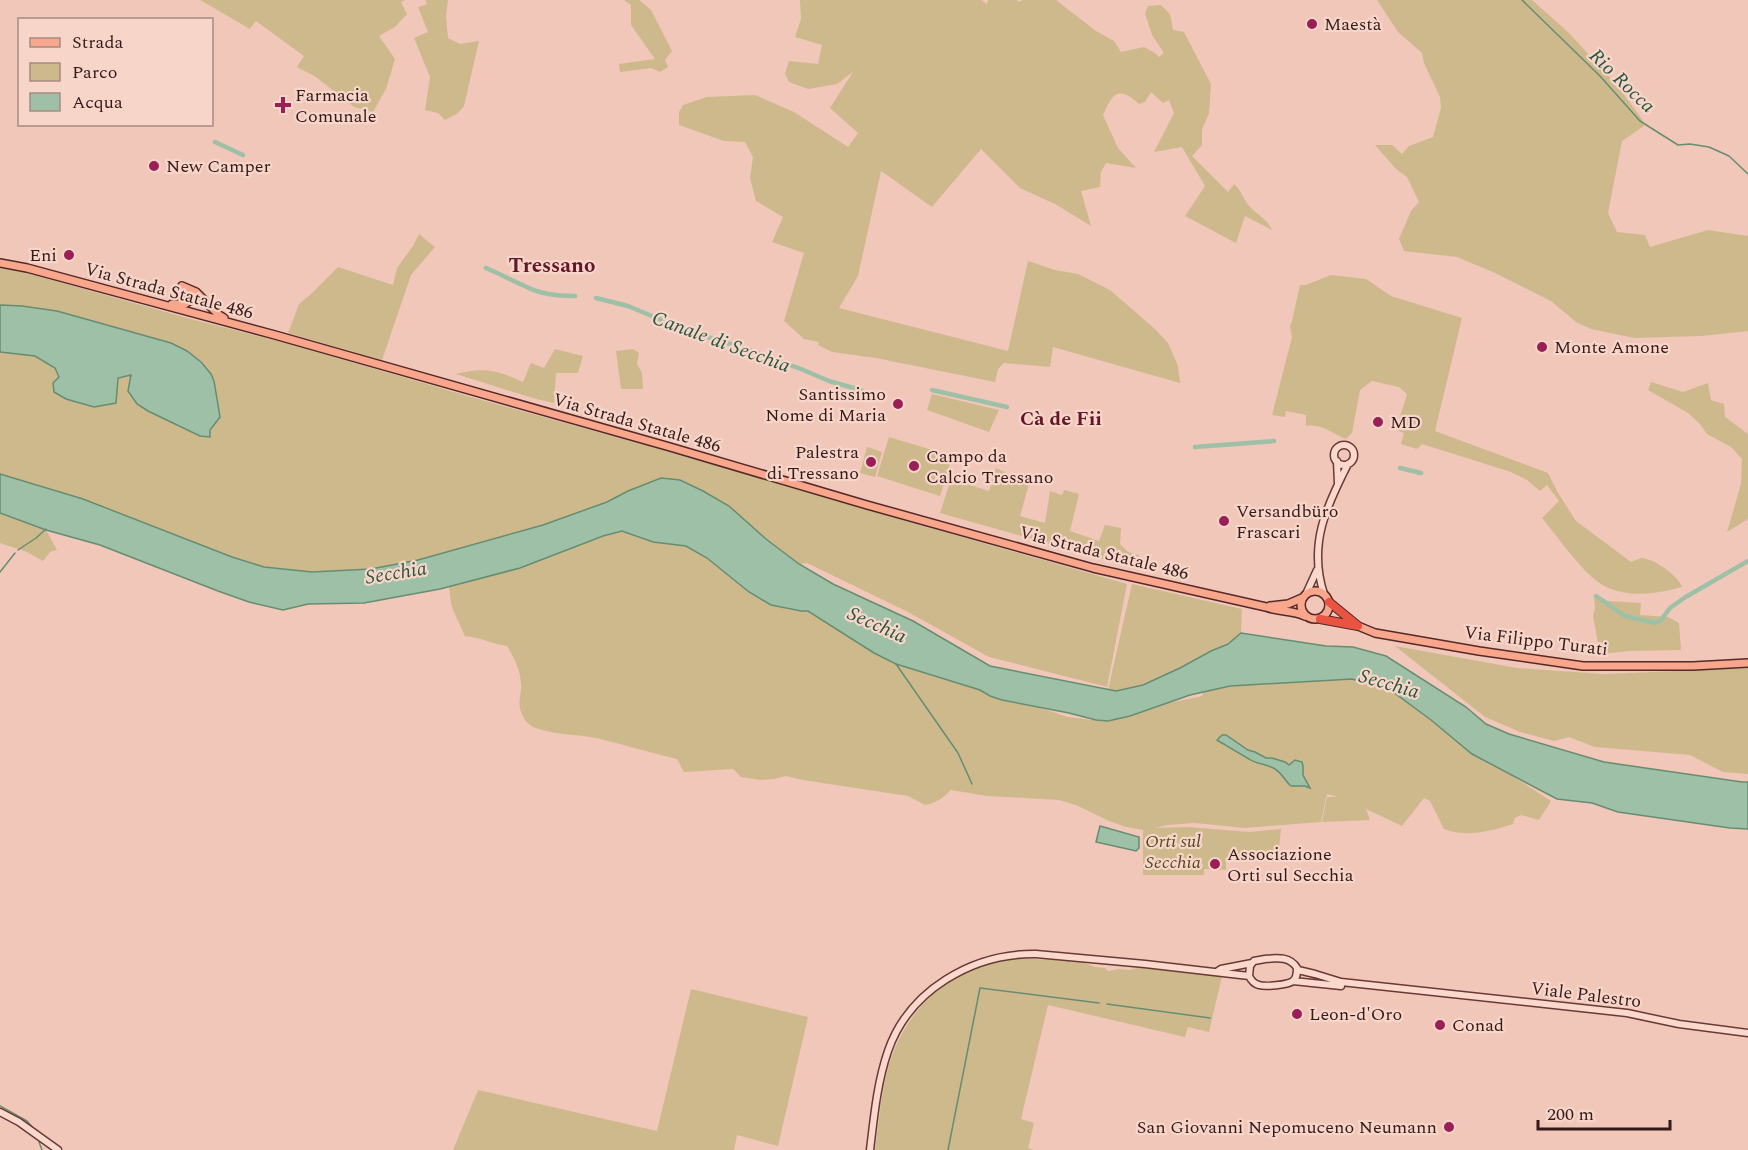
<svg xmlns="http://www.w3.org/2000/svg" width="1748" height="1150" font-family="Spectral,serif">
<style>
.green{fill:#ceb98d}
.water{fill:#9ec0a7;stroke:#668d72;stroke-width:1.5}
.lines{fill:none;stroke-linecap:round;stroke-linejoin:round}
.stream{stroke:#668d72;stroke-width:1.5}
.canal{stroke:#9ec0a7;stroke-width:4.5}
.secondary-casing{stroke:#693936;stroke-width:9}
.primary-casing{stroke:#542928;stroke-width:10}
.highway-casing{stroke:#542928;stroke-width:10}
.secondary{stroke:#fbd8cc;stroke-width:6}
.primary{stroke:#f8a68c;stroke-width:7}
.highway{stroke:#e85441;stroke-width:8}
.poi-dot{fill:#9a1f57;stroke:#f7d5c9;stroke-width:2}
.labels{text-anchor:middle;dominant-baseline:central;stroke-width:4.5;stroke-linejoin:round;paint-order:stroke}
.poi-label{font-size:18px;fill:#351a19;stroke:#f7d5c9;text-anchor:start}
.street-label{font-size:18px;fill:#351a19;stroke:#f7d5c9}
.park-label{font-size:18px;font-style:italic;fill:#53491e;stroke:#f7d5c9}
.water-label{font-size:20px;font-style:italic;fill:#27563e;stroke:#f7d5c9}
.neighbourhood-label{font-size:20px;font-weight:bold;fill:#641628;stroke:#f7d5c9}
.quarter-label{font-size:21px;font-weight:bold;fill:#641628;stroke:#f7d5c9}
</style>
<rect width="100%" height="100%" fill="#f0c7b9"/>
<path class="green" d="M200 0H405L401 2 407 14 395 27 379 36 395 59 386 89 373 112 354 107 316 77 297 67 304 56 256 21 250 29Z
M425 0H448L446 16 448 38 460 44 479 41 464 106 458 113 445 120 438 113 425 110 430 77 414 38 428 32 418 7 427 4Z
M624 0H639L651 10 672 51 665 60 668 67 660 72 651 68 620 72 619 64 655 59 631 25V5Z
M800 0H981L987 4 988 0H1017L1018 2 1023 0H1056L1096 31 1114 41 1121 52 1144 47 1155 53 1159 57 1164 53 1152 35 1145 13 1148 6 1161 5 1170 14 1173 30 1184 32 1211 84 1209 113 1202 130V145L1192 156 1228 192 1234 184C1243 192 1243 200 1251 208 1259 216 1268 220 1272 230L1245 216 1236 243 1185 216 1205 186 1182 147 1154 152 1174 113 1169 100 1163 103 1151 92 1145 102 1139 104C1118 85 1113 93 1103 115L1118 148 1136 168 1106 163 1101 172 1100 187 1081 191 1091 226 1055 204 1020 188 981 149 932 207 881 171 858 276 839 308 1008 351 1028 261 1055 270 1078 274 1110 290 1155 329 1168 343 1178 366 1180 383 1053 347 1050 367 1004 363 998 369 995 382 876 358 832 352 818 345 819 342 804 339 784 321 804 253 772 242 783 217 756 201 750 178 753 157 745 142 724 141 679 125V112L683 105 707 97 755 95 794 112 848 147 858 133 830 108 853 72 837 84 808 89 789 82 785 74 789 61 818 64 822 45 795 37 801 19Z
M1377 0H1532L1569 33 1616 84 1642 119 1644 126 1622 141 1608 213 1617 232 1645 235 1650 247 1708 230 1748 236V331L1702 336 1634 338 1591 329 1576 322 1551 301 1495 273 1457 257 1404 251 1399 239 1411 211 1419 202 1407 177 1396 169 1375 145H1392L1402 154 1409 146 1433 137 1441 108 1440 97 1424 63 1422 53 1398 32Z
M419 234 435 247 411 275 382 360 288 333 299 304 310 295 338 267 393 285 397 268 413 246Z
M0 268 27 273 191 319 286 343 478 399 755 475 864 509 1127 584 1107 687 989 657 908 612 807 563 799 564 766 539 729 506 628 491 607 502 543 525 418 560 371 569 312 572 264 567 232 557 83 499 0 474V352L35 356 56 368 59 377 115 403 118 378 132 375 148 411 200 436 210 437V430L220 417 214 381 211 374 201 362 107 325 57 311 22 306 0 305Z
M1331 275 1366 279 1391 296 1462 318 1435 431 1548 473 1558 493 1576 521 1631 562C1634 561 1638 559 1641 558 1653 558 1678 575 1682 587 1657 594 1625 599 1601 584 1582 572 1557 536 1542 518L1559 501 1547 485 1540 491 1527 480 1511 472 1422 444 1417 449 1401 444 1404 433 1396 430 1407 394 1399 387 1372 381 1360 390 1352 433 1346 439C1333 434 1321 423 1306 426V415L1286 411 1285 417 1272 415 1292 337 1290 326 1292 321 1300 285H1306Z
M555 349 583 356 578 373H556L554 403 536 399 456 374C486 367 496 370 523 382L531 363 544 368Z
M633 349 639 353 637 364 642 373 643 389H621L616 351Z
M1651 382 1683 392 1708 383 1711 400 1724 404 1725 417 1748 434V519L1727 532 1741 484 1742 459 1731 447 1707 434 1700 424 1688 413 1648 390Z
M932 394 999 410 989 432 927 410Z
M889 437 952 456 940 496 877 476Z
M867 447 882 452 875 477 860 473Z
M996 468 1029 484 1020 516 1045 523 1050 491 1062 495 1064 490 1079 494 1070 531 1099 541 1105 525 1121 528 1120 544 1128 552 1139 555 1135 568 940 513 951 479 989 491Z
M0 513 46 530 57 550 50 552 43 561 27 552 0 543Z
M622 531C632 535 642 539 652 542 664 545 678 542 688 547 730 567 758 614 808 611L874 653 901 666 945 680 976 687 1068 717 1092 720 1109 718 1155 705 1179 701 1202 696 1204 692 1230 686 1352 679 1389 689 1431 720 1472 754 1508 773 1551 801 1539 820 1521 815 1515 818 1513 824C1491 831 1467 838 1444 829L1430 801 1424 798 1402 826 1366 809 1370 820 1322 822 1327 797H1338L1327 794 1321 822 1245 828 1195 823 1168 825 1155 828 1188 827 1249 832 1281 829 1279 849 1226 859V870L1204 869V875H1143V830L1126 827 1109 821 1076 805 1059 800 987 796 951 790C943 798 936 803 925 805L908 796 803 780 786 776 774 779 761 780 741 777 733 769 684 772 677 759C650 753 623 744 596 738 577 734 555 735 536 728 530 726 526 722 523 716 517 705 520 700 521 689 522 673 515 659 507 646 492 644 480 637 465 636 462 629 451 607 451 603 450 595 450 590 448 583L487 572 494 575C538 563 578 543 622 531Z
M1132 584 1242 609 1241 633C1229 644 1222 645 1209 652 1183 665 1137 695 1108 690Z
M1594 595 1608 601 1641 603 1640 615 1668 617 1679 623 1681 650 1629 651 1600 654 1593 616 1595 609Z
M1395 646 1517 668 1604 674 1748 668V774L1723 772 1690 755 1595 747 1569 737 1554 741 1520 732 1485 717Z
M1019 958 1082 962 1095 967 1105 968 1108 971 1119 969 1129 970 1142 967 1222 976 1209 1032 1188 1027 1185 1037 1048 1005 1021 1119 1034 1123 1028 1148 1034 1150H875C878 1129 880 1107 884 1085 895 1026 932 980 991 963 1000 961 1010 960 1019 958Z
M691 989 808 1017 778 1146 737 1135 734 1150H453L478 1090 657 1131Z"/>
<path class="water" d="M0 305 22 306 57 311 171 343 187 351 201 362 211 374 214 381 220 417 210 430V437L200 436 148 411 137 404 128 391 131 375 118 378 116 403 94 407 66 399 54 392 53 383 59 377 55 368 35 356 0 352Z
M0 474 83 499 232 557 264 567 312 572 371 569 418 560 543 525 607 502 628 491 661 478 680 480 703 491 729 506 766 539 799 564 833 584 913 621 990 666 1116 691 1143 685 1180 668 1211 651 1228 644 1241 633 1326 646 1353 647 1386 656 1466 707 1486 724 1509 734 1604 762 1742 782H1748V829L1730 828 1618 812 1592 803 1557 799 1472 754 1431 720 1389 689 1352 679 1230 686 1190 695 1130 716 1108 721 1096 720 1069 713 1002 700 990 696 980 690 896 664 874 653 808 611H801L771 605 749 592 707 558 686 546 653 542 622 531 603 536 520 568 440 589 364 603 308 604 283 610 249 602 218 591 100 545 46 530 0 513Z
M1222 735H1226L1248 750 1255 752 1266 758H1272L1285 762 1289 765 1295 760 1302 762 1303 766V775L1310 788 1305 786H1291C1285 781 1282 773 1275 769 1267 764 1256 764 1249 759 1238 753 1227 746 1217 740Z
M1100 826 1139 837V848L1136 851 1132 850 1096 842Z"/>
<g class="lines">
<path class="stream" d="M1522 0 1600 76 1640 121 1678 145 1690 144 1709 147 1729 156 1748 174
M18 550 36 538 46 529
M0 572 15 553
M896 664 958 753 972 784
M1107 1004 1210 1018
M0 1106 27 1121 33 1128
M39 1142 42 1150
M948 1150 980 988 1099 1003"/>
<path class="canal" d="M215 142 243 155
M486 268C500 274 513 281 527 287 540 294 560 296 575 296
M596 298 628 306 690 332 744 348 801 369 829 381 857 389 881 398
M932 390 1007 407
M1195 447 1274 441
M1400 468 1421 473
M1596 596 1625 616 1655 623 1661 620 1670 608 1684 598 1748 561"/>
<g class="secondary-casing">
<path id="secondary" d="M1334 455a10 10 0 1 1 20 0a10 10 0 1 1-20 0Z
M1337 461 1338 483
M1306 594 1317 570
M1324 594C1308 545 1326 507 1348 464
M1265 959C1277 958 1290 956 1297 968 1297 973 1297 978 1293 981 1288 985 1265 987 1259 985 1254 984 1251 980 1249 976L1250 966 1254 961Z
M1298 970 1315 974 1341 982 1627 1013 1679 1024 1748 1033
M1218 971 1221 969 1252 963
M1293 981 1341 986
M0 1112 19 1122 58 1150
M870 1150C874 1117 877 1083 888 1051 909 990 973 953 1036 954L1145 964 1249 976"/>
</g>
<g class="primary-casing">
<path id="primary" d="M0 263 27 268 275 335 670 447 867 505 1093 568 1266 607C1279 612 1293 610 1305 616
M182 286 196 292 219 315 224 318
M172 304H185L189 301V293L184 288
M1301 605a14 14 0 1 1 28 0a14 14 0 1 1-28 0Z
M1270 606 1288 604 1302 598
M1358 626 1375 633 1479 651 1583 666H1693L1748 663"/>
</g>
<g class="highway-casing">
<path id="highway" d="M1329 602 1357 625
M1320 619 1358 626"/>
</g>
<use href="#secondary" class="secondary"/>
<use href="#primary" class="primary"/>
<use href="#highway" class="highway"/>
</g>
<g class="poi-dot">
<circle cx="1312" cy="24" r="6"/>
<path d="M280 96h6v6h6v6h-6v6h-6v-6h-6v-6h6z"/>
<circle cx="154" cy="166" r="6"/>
<circle cx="69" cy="255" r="6"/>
<circle cx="1542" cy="347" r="6"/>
<circle cx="898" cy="404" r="6"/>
<circle cx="1378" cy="422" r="6"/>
<circle cx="871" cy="462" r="6"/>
<circle cx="914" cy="466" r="6"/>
<circle cx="1224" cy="521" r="6"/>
<circle cx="1215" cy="864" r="6"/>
<circle cx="1297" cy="1014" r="6"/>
<circle cx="1440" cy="1025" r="6"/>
<circle cx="1449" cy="1127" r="6"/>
</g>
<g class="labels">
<g class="poi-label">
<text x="1324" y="24">Maestà</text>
<text x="295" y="95">Farmacia<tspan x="295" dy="21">Comunale</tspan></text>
<text x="166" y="166">New Camper</text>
<text x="57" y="255" text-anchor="end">Eni</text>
<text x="1554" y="347">Monte Amone</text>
<text x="886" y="394" text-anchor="end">Santissimo<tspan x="886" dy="21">Nome di Maria</tspan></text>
<text x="1390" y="422">MD</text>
<text x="859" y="452" text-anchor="end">Palestra<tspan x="859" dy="21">di Tressano</tspan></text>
<text x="926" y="456">Campo da<tspan x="926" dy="21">Calcio Tressano</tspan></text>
<text x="1236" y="511">Versandbüro<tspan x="1236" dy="21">Frascari</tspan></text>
<text x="1227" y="854">Associazione<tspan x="1227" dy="21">Orti sul Secchia</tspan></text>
<text x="1309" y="1014">Leon-d'Oro</text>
<text x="1452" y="1025">Conad</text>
<text x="1437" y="1127" text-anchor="end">San Giovanni Nepomuceno Neumann</text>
</g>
<g class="street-label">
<text transform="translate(169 291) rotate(15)">Via Strada Statale 486</text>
<text transform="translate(637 423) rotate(16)">Via Strada Statale 486</text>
<text transform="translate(1104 553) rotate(14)">Via Strada Statale 486</text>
<text transform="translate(1536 641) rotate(7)">Via Filippo Turati</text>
<text transform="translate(1586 995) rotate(7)">Viale Palestro</text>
</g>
<g class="park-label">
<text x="1173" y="841">Orti sul<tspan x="1173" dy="21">Secchia</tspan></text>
</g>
<g class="water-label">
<text transform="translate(1622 81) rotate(44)">Rio Rocca</text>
<text transform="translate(721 342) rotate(20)">Canale di Secchia</text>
<text transform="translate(396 573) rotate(-9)">Secchia</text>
<text transform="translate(877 625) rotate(24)">Secchia</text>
<text transform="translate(1389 684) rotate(16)">Secchia</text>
</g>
<g class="neighbourhood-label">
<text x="1061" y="419">Cà de Fii</text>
</g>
<g class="quarter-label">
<text x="552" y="266">Tressano</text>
</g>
</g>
<rect x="18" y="18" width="195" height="108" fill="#f7d5c9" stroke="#a98a83" stroke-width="1.5"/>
<rect x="30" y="38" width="30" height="9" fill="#f8a68c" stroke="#a98a83" stroke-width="1.5"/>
<text x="72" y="48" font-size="18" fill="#351a19">Strada</text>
<rect x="30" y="63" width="30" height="18" fill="#ceb98d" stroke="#a98a83" stroke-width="1.5"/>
<text x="72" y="78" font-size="18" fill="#351a19">Parco</text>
<rect x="30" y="93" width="30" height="18" fill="#9ec0a7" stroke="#a98a83" stroke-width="1.5"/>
<text x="72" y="108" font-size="18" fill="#351a19">Acqua</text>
<path d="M1538 1120v9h132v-9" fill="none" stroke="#351a19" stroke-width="3"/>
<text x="1547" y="1120" font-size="18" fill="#351a19" stroke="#f7d5c9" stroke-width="4.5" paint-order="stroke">200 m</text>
</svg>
